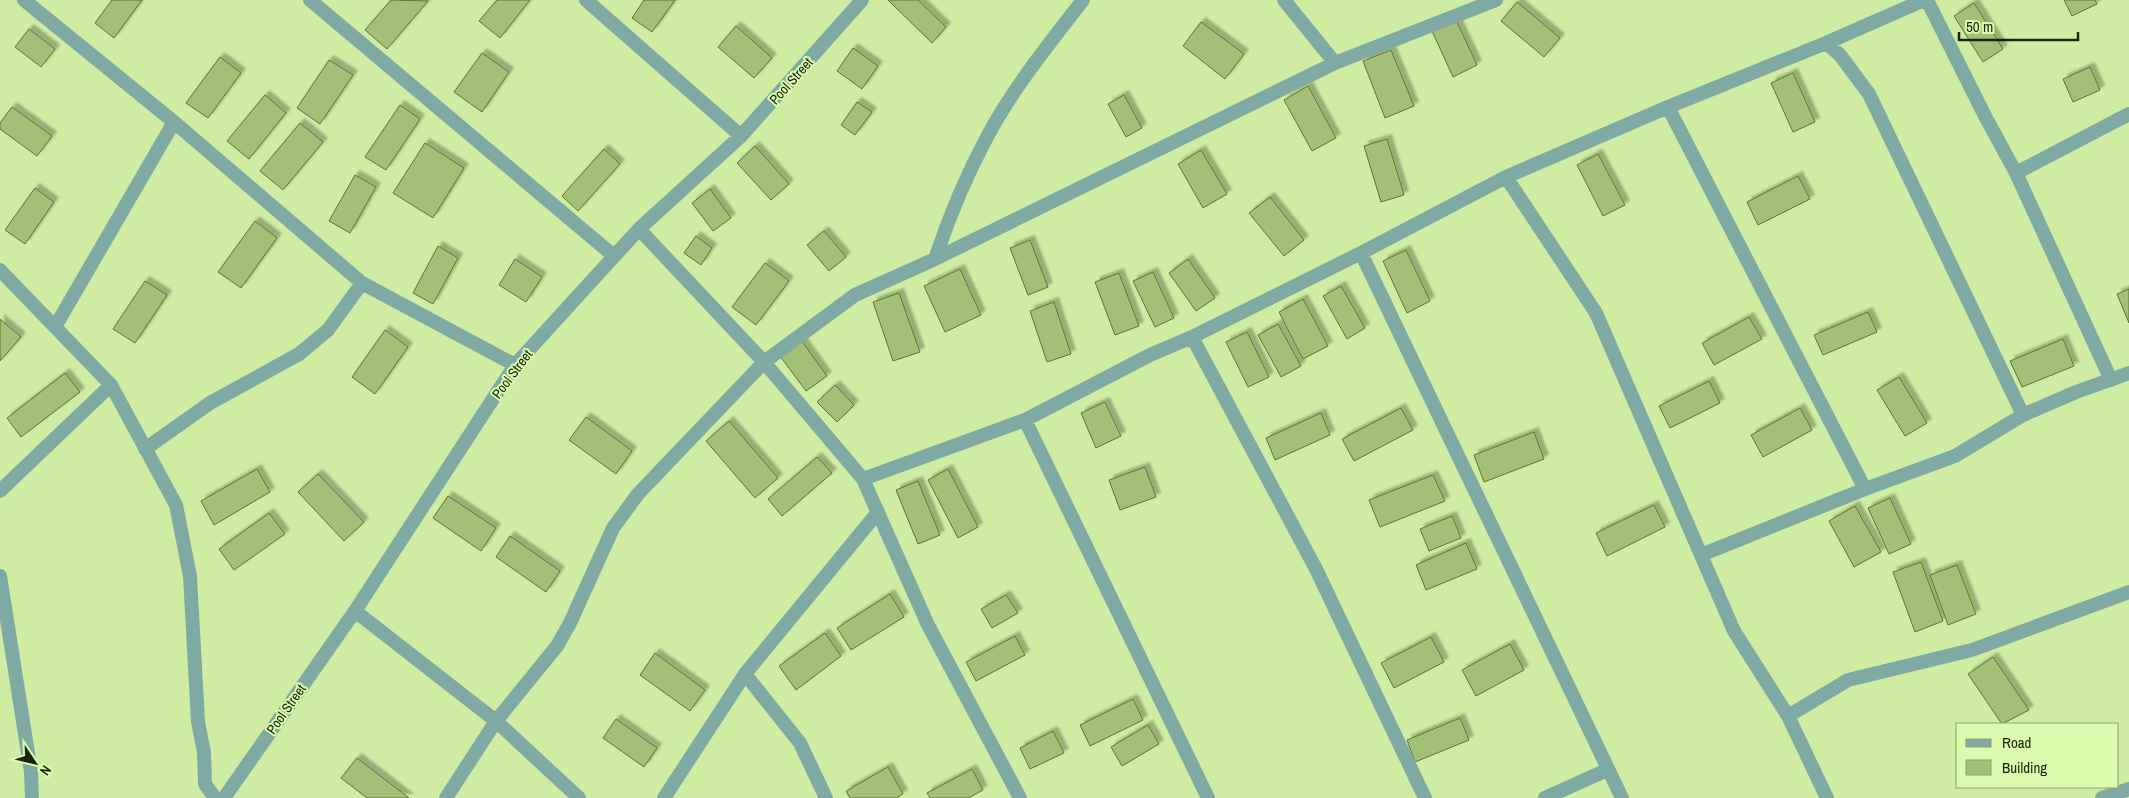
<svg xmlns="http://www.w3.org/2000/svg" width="2129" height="798" font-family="'Archivo Narrow',sans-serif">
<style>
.building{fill:#a2c076;stroke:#5b752d;filter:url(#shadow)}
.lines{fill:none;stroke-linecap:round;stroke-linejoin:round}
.street{stroke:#7faaa4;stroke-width:14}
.labels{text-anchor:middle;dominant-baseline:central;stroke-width:4;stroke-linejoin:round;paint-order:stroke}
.street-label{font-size:14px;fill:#192406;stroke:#dbfbae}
</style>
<defs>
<filter id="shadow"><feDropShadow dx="4.5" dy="-4.5" stdDeviation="1" flood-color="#0004"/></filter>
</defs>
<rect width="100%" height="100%" fill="#ceeda2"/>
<path class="building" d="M112 0H142L114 38 95 23Z
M391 0 428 1 387 49 365 30Z
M497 0H530L500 38 479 21Z
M644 0H675L652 32 632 18Z
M888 0H918L946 27 932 43Z
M2064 0H2095L2097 4 2072 16Z
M1517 2 1560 38 1544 57 1501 21Z
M1974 3 2003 49 1983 62 1954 16Z
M1456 20 1477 65 1453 77 1432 31Z
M1201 22 1244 54 1225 79 1183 46Z
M736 26 772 58 754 78 718 47Z
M29 29 55 49 41 67 15 47Z
M853 48 878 66 862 89 837 71Z
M1391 50 1414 106 1385 118 1363 61Z
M482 53 509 72 482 112 454 92Z
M220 57 241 73 208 118 186 103Z
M329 60 353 75 320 124 297 108Z
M2090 67 2100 90 2073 102 2063 79Z
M1793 73 1815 122 1793 132 1771 83Z
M1308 86 1336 138 1312 151 1284 100Z
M265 95 286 113 249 159 227 141Z
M1124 95 1142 128 1126 137 1108 104Z
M857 102 872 112 855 135 841 125Z
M400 105 420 119 386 170 365 157Z
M12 107 52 136 37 156 0 129V123Z
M300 123 323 142 283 190 260 171Z
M1387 139 1404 195 1381 202 1364 146Z
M425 143 464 168 433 218 393 193Z
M755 146 789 184 771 200 737 163Z
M604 149 620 164 578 211 562 196Z
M1201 150 1227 194 1203 208 1178 164Z
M1598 154 1625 205 1603 216 1577 165Z
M355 175 376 187 350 233 329 221Z
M1798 176 1810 199 1758 225 1747 202Z
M35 188 54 202 25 244 5 230Z
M710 189 731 218 713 231 692 203Z
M1270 197 1304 240 1284 256 1249 213Z
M255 221 277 238 241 288 218 272Z
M824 231 846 257 829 271 807 245Z
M696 236 712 248 701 265 684 253Z
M1030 240 1048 287 1028 295 1010 248Z
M438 246 458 258 433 304 413 293Z
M1406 250 1430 301 1407 313 1383 261Z
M515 259 542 277 526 302 499 285Z
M1188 259 1215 298 1196 311 1169 273Z
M765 263 789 281 756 325 732 307Z
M960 269 981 315 945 332 924 286Z
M1153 272 1174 318 1155 327 1133 281Z
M1119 273 1139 326 1115 335 1095 282Z
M145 281 167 295 135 343 113 329Z
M1341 286 1365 328 1347 339 1323 296Z
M2129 289V323L2117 294Z
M899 293 920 352 893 361 873 302Z
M1303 299 1328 346 1303 359 1279 312Z
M1054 302 1071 354 1047 362 1030 311Z
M1868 312 1877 332 1823 355 1814 335Z
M1749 317 1762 339 1714 365 1702 343Z
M0 319 21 337 0 361Z
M1278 324 1301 366 1281 377 1258 335Z
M385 330 408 347 375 394 352 377Z
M1247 332 1269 377 1248 387 1226 342Z
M2063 339 2074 366 2022 387 2010 361Z
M801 340 827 376 806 391 780 356Z
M65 373 80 392 21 437 7 418Z
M1899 377 1927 423 1905 436 1877 390Z
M1709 381 1720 403 1670 428 1659 406Z
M835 385 854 405 837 422 817 402Z
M1105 402 1121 436 1096 448 1081 413Z
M1401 408 1413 430 1354 461 1342 439Z
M1800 408 1812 430 1763 457 1751 435Z
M1321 413 1330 435 1275 460 1266 438Z
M586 417 632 451 616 474 569 440Z
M729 421 778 478 755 498 706 441Z
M1534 432 1544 459 1484 482 1474 455Z
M817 457 832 473 782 516 768 499Z
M1145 467 1156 497 1120 510 1109 480Z
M257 469 270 492 214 525 201 501Z
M948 469 978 527 958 538 928 480Z
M318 474 364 522 344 541 298 492Z
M1433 475 1445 501 1380 527 1369 500Z
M918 481 940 535 918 544 896 490Z
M448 496 496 528 481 551 433 518Z
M1890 498 1911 544 1889 554 1868 508Z
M1654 505 1665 527 1607 556 1596 533Z
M1855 506 1881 552 1854 567 1829 521Z
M269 513 285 534 234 570 219 549Z
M1452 516 1461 538 1429 551 1420 529Z
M510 536 560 571 546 592 496 557Z
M1466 543 1477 569 1426 590 1416 565Z
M1921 562 1943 621 1915 632 1893 572Z
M1957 565 1976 614 1948 625 1930 575Z
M890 594 904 617 851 650 837 628Z
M1006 595 1018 613 992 628 981 609Z
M825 633 841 656 796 690 779 666Z
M1015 636 1025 655 976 681 966 662Z
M1431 637 1444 662 1394 688 1381 663Z
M1510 644 1524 670 1476 696 1462 670Z
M655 653 705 690 690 711 640 675Z
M1993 657 2029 710 2002 724 1968 674Z
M1133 699 1143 720 1090 746 1080 725Z
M1460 718 1469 740 1415 762 1407 740Z
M616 719 657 748 644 767 603 738Z
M1148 725 1159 744 1122 766 1111 747Z
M1053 731 1064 753 1030 769 1020 748Z
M357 758 409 798H367L341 778Z
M888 767 903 794 896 798H850L846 791Z
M972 769 983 790 968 798H930L927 793Z"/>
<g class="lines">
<path class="street" d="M24 0 174 122 362 283 515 365
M310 0 614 256
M586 0 741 136
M1284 0 1335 63
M1927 0 1985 116 2016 173 2129 114
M1826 43 1840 55 1869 94 2023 415
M1668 107 1865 489 1955 456 2023 415 2076 392 2129 373
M2016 173 2111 380
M1506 177 1596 313 1734 631 1788 716 1827 798
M639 229 764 362 863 479 928 625 1020 798
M1361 253 1622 798
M935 259C949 217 966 176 987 137 1013 88 1049 44 1083 0
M0 270 111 385 176 505 190 576 198 722 204 752 205 784 215 798
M55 327 174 122
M1192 337 1316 569 1425 798
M1025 420 1208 798
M145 449 210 403 299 354 328 330 362 283
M863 479 1025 420 1150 355 1192 337 1361 253 1506 177 1668 107 1826 43 1924 0
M0 491 111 385
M1701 555 1865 489
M0 576 31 772 32 798
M355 611 496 721 579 798
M745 674 800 743 826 798
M1788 716 1848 680 1972 650 2129 592
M224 798 355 611 515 365 639 229 741 136 862 0
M446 798 496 721 557 646 570 623 613 528 638 494 764 362 855 295 935 259 1335 63 1496 0
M664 798 745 674 878 512
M1545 798 1607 770
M2102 798 2129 789"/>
</g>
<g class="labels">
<g class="street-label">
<text transform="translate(791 81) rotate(-48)">Pool Street</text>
<text transform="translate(512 374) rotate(-53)">Pool Street</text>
<text transform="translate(286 709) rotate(-55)">Pool Street</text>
</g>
</g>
<rect x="1956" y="723" width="162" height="65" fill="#dbfbae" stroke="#8da56b"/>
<rect x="1966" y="739" width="25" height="8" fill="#7faaa4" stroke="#8da56b"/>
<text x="2002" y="748" font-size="15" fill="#192406">Road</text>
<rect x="1966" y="760" width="25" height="15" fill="#a2c076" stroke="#8da56b"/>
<text x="2002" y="773" font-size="15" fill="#192406">Building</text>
<g transform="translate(35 763) rotate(125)" stroke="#dbfbae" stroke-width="4" paint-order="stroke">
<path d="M0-4L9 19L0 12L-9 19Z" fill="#192406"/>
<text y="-8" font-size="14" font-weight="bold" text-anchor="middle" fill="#192406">N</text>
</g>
<path d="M1959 32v8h119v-8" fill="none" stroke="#192406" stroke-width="2.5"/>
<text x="1966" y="32" font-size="15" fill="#192406" stroke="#dbfbae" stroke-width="4" paint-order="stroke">50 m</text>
</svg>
